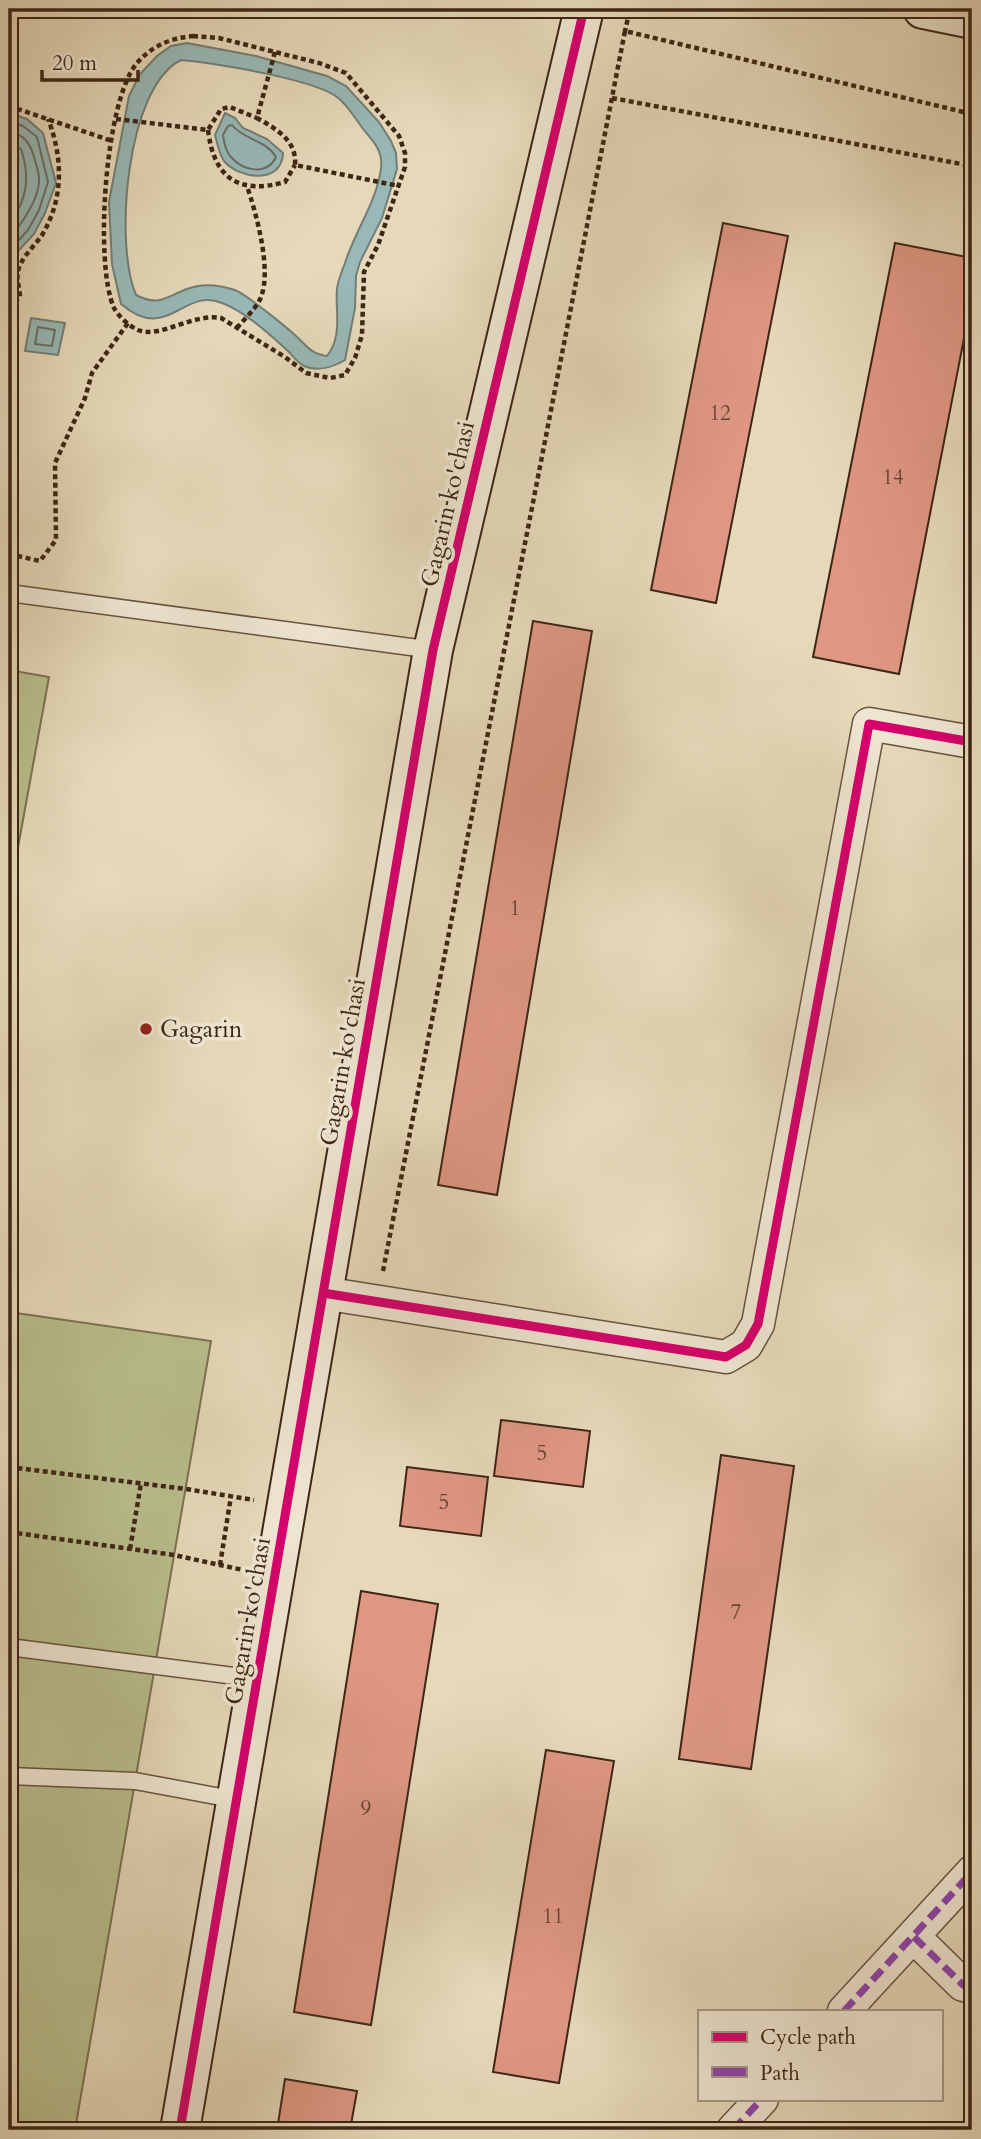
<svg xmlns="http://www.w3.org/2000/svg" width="981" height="2139" font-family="Cardo,serif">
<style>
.green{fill:#b9be8d;stroke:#7b7251;stroke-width:2}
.water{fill:#98b9b7;stroke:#747e76;stroke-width:2;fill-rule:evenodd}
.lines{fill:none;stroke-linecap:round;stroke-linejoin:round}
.shore{stroke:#6a7066;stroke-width:2}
.building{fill:#df9784;stroke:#3d2615;stroke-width:2}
.lane-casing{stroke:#67533e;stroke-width:19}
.street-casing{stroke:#67533e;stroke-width:35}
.secondary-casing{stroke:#3d2615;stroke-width:42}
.path{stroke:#3d2615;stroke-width:4.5;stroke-dasharray:5 3.5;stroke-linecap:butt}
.lane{stroke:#efe6d2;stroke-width:16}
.street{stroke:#efe6d2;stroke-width:32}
.secondary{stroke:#efe6d2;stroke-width:38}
.quiet{stroke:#8e44ad;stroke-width:7;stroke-dasharray:14 7;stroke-linecap:butt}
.cycleway-casing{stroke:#efe6d2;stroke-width:13}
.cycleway{stroke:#d6006c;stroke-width:9}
.poi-dot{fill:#8f2418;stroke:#efe6d2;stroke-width:2.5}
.labels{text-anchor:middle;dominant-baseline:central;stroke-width:7;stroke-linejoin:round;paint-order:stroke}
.number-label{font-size:21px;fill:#664231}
.street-label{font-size:24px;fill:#3d2615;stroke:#efe6d2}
.poi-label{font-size:24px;fill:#3d2615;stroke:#efe6d2;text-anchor:start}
</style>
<rect width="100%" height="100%" fill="#e6d9ba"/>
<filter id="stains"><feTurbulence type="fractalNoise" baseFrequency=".00286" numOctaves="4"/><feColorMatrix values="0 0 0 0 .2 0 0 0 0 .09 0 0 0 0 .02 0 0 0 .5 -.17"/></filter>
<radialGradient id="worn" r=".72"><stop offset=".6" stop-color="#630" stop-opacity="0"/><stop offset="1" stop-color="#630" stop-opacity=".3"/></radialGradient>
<path class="green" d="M9 670 49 677 9 897Z
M9 1312 211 1341 75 2130H9Z"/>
<path class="water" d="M187 43 256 56 327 76 346 86 379 122 391 141 396 153 397 169 382 218 360 262 356 276 355 308 345 360C333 367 317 372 304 366 298 363 293 356 288 351 269 334 246 312 222 303 182 287 168 344 121 304L112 264 109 202 129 96 140 74 157 56 171 46ZM181 60C214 63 313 79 337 97 348 105 356 120 364 130 374 142 383 151 381 168 377 201 355 231 345 263 342 271 338 280 337 289 335 311 343 336 327 356 311 354 307 346 296 336 285 326 247 295 235 290 220 285 202 283 187 289 165 297 159 307 136 295 114 244 126 87 181 60Z
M9 113 27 119 43 133 56 183 45 213 34 234 9 261Z
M225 113 235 118 243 128 267 139 283 153C282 185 239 179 224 161 219 154 217 142 215 135Z
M31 318 65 323 58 355 25 351Z"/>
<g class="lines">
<path class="shore" d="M9 121 23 126 37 137 48 182 39 210 28 230 9 251
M232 125C244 140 266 140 276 157 267 176 243 171 231 157 226 152 224 143 223 135L228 126Z
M9 130C23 135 30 142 34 157 36 164 39 172 39 179 40 198 21 225 9 238
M9 141 21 149C30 176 28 200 9 223
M38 327 55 330 52 346 35 344Z"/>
</g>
<path class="building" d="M723 223 788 236 716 603 651 590Z
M895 243 972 258V297L899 674 813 657Z
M533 621 592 631 497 1195 438 1185Z
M501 1420 590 1431 583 1487 494 1476Z
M721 1455 794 1466 751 1769 679 1759Z
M407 1467 488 1477 481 1536 400 1526Z
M361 1591 438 1604 371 2025 294 2012Z
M546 1750 614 1761 559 2083 493 2072Z
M285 2079 357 2091 350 2130H277Z"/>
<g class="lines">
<g class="lane-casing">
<path id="lane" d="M9 593 433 650
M9 1647 258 1679
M9 1776 135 1781 237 1800"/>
</g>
<g class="street-casing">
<path id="street" d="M323 1293 726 1357 746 1345 758 1324 869 724 972 742
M914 1937 963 1985 972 1987
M844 2011 972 1872
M733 2130 762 2099"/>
</g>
<g class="secondary-casing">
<path id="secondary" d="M923 9 972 19
M180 2130 433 650 584 9"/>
</g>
<path class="path" d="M623 31H625L630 9
M193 36 219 38 319 63 346 73 399 136 405 153V167L378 245 364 272 362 335 355 358 345 375 330 378 306 373 285 357 221 318C192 313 160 339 138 330 129 326 119 317 114 308 94 264 105 100 137 63 152 46 170 38 193 36Z
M275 52 257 118C276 129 297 140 295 165L399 186
M612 98 972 166
M9 106 112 141
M116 119 208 130 221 109 230 107 257 118
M208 130C214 178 238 195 285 182L295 165
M9 309 20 297C20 289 16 279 18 271 22 256 34 247 42 235 64 199 63 157 48 119
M237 328C245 318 257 308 261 297 272 269 256 213 247 186
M9 344 13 334 11 309
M9 554 40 561 56 540 55 463 85 398 92 373 128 323
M383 1271 625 31 972 114
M9 1467 186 1489 254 1500
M9 1532 174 1555 243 1570
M130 1549 141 1483
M220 1565 231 1496"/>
<use href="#lane" class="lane"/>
<use href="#street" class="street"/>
<use href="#secondary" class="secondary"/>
<path class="quiet" d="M943 14 945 9
M914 1937 963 1985 972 1987
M844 2011 972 1872
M733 2130 762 2099"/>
<g class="cycleway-casing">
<path id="cycleway" d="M323 1293 726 1357 746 1345 758 1324 869 724 972 742
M180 2130 433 650 584 9"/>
</g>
<use href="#cycleway" class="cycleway"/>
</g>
<circle class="poi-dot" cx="146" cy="1029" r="7"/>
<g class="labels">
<g class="number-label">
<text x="720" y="413">12</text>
<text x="893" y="477">14</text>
<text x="515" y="908">1</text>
<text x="542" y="1453">5</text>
<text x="444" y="1502">5</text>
<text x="736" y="1612">7</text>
<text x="366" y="1808">9</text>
<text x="553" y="1916">11</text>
</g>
<g class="street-label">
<text transform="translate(448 504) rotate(-77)">Gagarin ko'chasi</text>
<text transform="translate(343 1062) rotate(-80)">Gagarin ko'chasi</text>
<text transform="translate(248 1621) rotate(-80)">Gagarin ko'chasi</text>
</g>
<g class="poi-label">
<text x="160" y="1029">Gagarin</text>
</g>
</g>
<rect width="981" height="2139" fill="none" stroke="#e6d9ba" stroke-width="35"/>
<rect x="10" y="10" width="960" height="2118" fill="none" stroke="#3d2615" stroke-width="3.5"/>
<rect x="18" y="18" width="946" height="2104" fill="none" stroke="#3d2615" stroke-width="2"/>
<rect x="698" y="2010" width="245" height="91" fill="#efe6d2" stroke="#a89986" stroke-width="2"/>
<rect x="712" y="2032" width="35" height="10" fill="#d6006c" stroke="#a89986" stroke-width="2"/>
<text x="760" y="2044" font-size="21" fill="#3d2615">Cycle path</text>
<rect x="712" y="2067" width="35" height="10" fill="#8e44ad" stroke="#a89986" stroke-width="2"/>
<text x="760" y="2080" font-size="21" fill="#3d2615">Path</text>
<path d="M42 70v10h96v-10" fill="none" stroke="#3d2615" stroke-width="3.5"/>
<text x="52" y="70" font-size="21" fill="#3d2615" stroke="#efe6d2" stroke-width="5" paint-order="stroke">20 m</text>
<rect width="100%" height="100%" filter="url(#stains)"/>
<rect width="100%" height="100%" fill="url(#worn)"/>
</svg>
